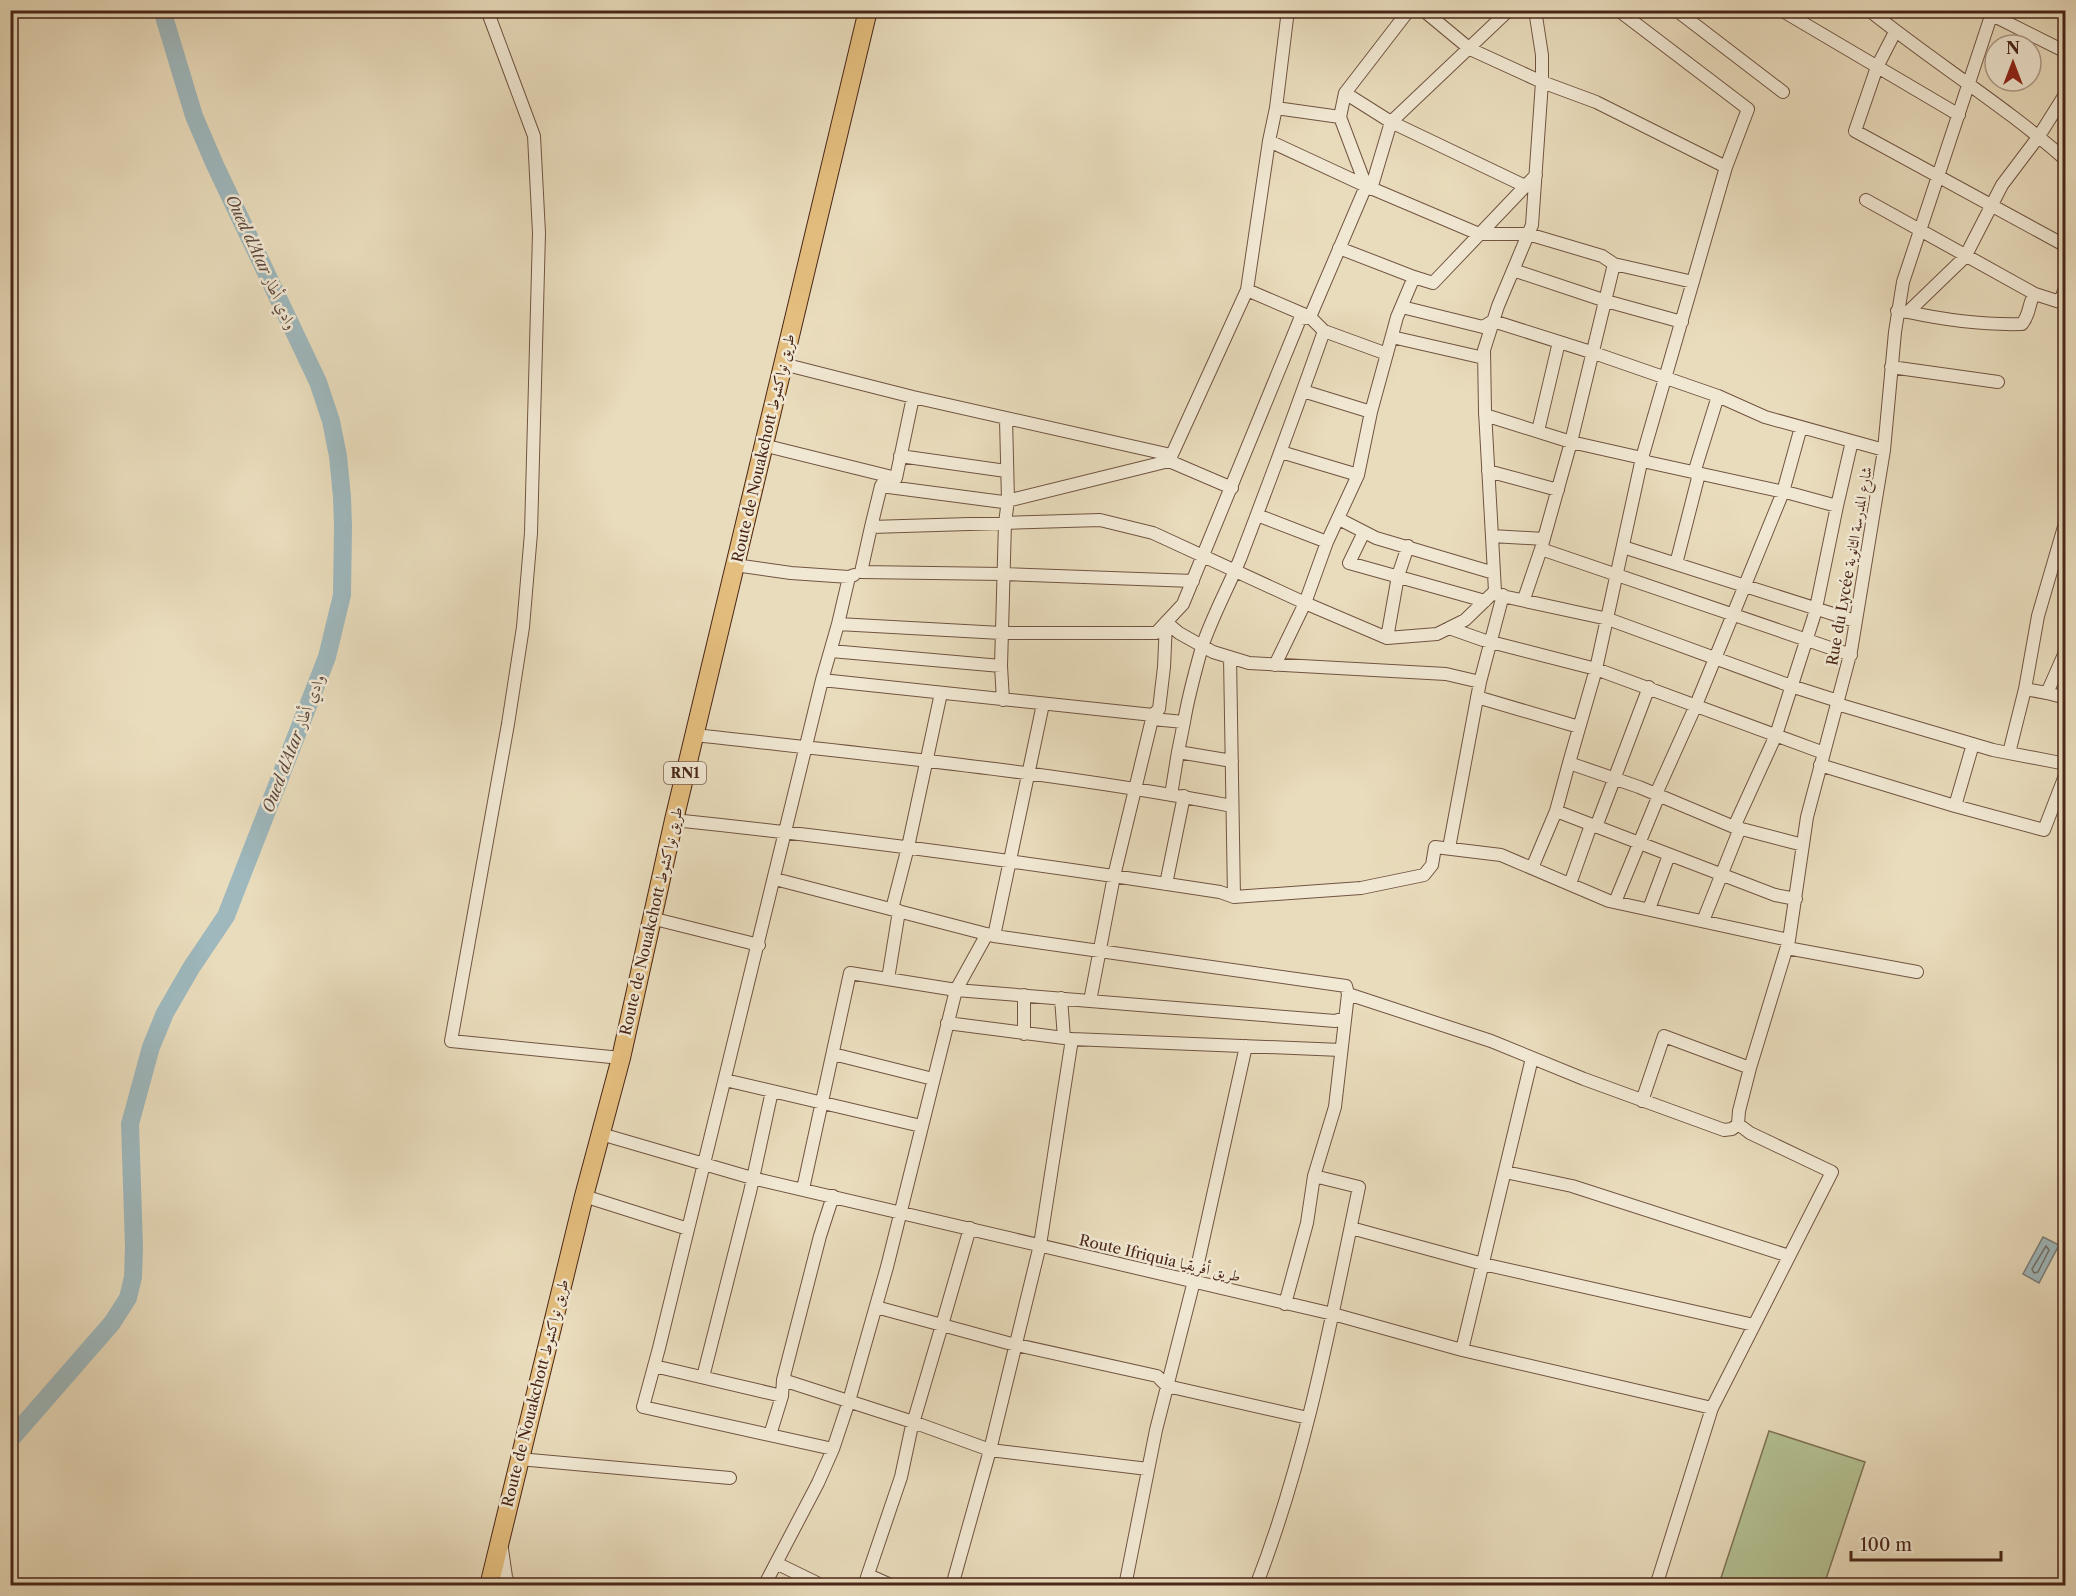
<svg xmlns="http://www.w3.org/2000/svg" width="2076" height="1596" font-family="'Libre Caslon Text',Amiri,serif">
<style>
.green{fill:#b4c193;stroke:#7e7456;stroke-width:1.5}
.water{fill:#9eb8bd;stroke:#7c7e7b;stroke-width:1.5}
.lines{fill:none;stroke-linecap:round;stroke-linejoin:round}
.shore{stroke:#746f6a;stroke-width:1.5}
.river{stroke:#9eb8bd;stroke-width:18}
.minor-casing{stroke:#715441;stroke-width:14}
.highway-casing{stroke:#492618;stroke-width:20}
.minor{stroke:#f1e8d3;stroke-width:12}
.highway{stroke:#e4be7e;stroke-width:18}
.labels{text-anchor:middle;dominant-baseline:central;stroke-width:5;stroke-linejoin:round;paint-order:stroke}
.shield{fill:#f1e8d3;stroke:#7b6050;stroke-width:1.5}
.shield-label{font-size:14px;font-weight:bold;fill:#492618}
.street-label{font-size:15px;fill:#492618;stroke:#f1e8d3}
.water-label{font-size:16px;font-style:italic;fill:#5e4a41;stroke:#f1e8d3}
</style>
<rect width="100%" height="100%" fill="#e9dcbc"/>
<filter id="stains"><feTurbulence type="fractalNoise" baseFrequency=".00333" numOctaves="4"/><feColorMatrix values="0 0 0 0 .2 0 0 0 0 .09 0 0 0 0 .02 0 0 0 .5 -.17"/></filter>
<radialGradient id="worn" r=".72"><stop offset=".6" stop-color="#630" stop-opacity="0"/><stop offset="1" stop-color="#630" stop-opacity=".3"/></radialGradient>
<path class="green" d="M1769 1431 1865 1462 1824 1585 1719 1584Z"/>
<path class="water" d="M2043 1237 2059 1245 2039 1283 2023 1274Z"/>
<g class="lines">
<path class="shore" d="M2046 1246 2049 1250 2038 1272 2034 1273 2032 1269Z"/>
<path class="river" d="M10 1440 112 1323 128 1298 133 1277 134 1247 130 1124 151 1047 165 1013 191 968 226 916 327 657 342 595 343 526 342 497 338 456 331 421 318 382 215 165 194 116 162 10"/>
<g class="minor-casing">
<path id="minor" d="M487 10 534 136 539 233 531 533 523 627 508 724 451 1041 621 1058
M1288 10 1276 108 1340 117
M1423 10 1470 49 1542 82 1596 102 1726 167 1642 458 1596 669 1569 763
M1509 10 1391 122 1525 186
M1618 10 1748 109 1726 167
M1676 10 1783 92
M1781 10 1959 115
M1869 10C1933 62 2004 105 2066 160
M1992 15 2066 52
M1895 32 1877 67 1855 131 2066 246
M1345 93 1391 122 1371 189
M1276 108 1269 141 1366 186 1479 234H1528L1602 256 1614 264 1571 442 1541 549 1851 655
M1866 200 2035 294
M1339 248 1414 277
M1614 264 1693 282
M1513 270 1606 301 1682 322
M2066 285 2060 302 2066 305
M1247 290 1269 141
M1402 307 1483 327 1493 321 1594 353 1718 396 1765 417 1884 450
M1897 311 1908 312 1965 257 2002 185 2039 136 2066 93
M1908 312C1945 320 1984 325 2022 324 2031 313 2028 302 2035 294L2060 302
M1392 337 1484 358
M783 364 913 397 1171 455
M1891 367 1998 382
M1303 391 1371 412
M1485 415 1571 442 1642 458 1647 462 1793 494 1837 506 1852 441
M1538 431 1559 342
M763 445 896 478 913 397
M1281 452 1358 475
M900 456 1006 471
M1169 461 1232 488
M1488 471 1558 490
M1694 473 1718 396
M887 476 881 486 871 527 1100 520 1153 533 1305 603 1387 638 1437 634 1465 620 1495 591 1485 411 1484 350 1498 306 1532 225 1542 82V55L1535 10
M881 486 1003 502 1169 461 1247 290 1310 317 1324 331 1387 354
M1257 515 1327 542
M1339 519 1376 538 1494 573
M2066 520 2038 616 2025 689 2047 693 2066 650
M871 527 861 572 1003 574 1193 581
M1364 532 1349 563 1485 601
M1492 536 1544 539
M1623 547 1855 621
M1676 564 1699 474
M735 565 791 573 849 577
M1493 594 1608 619 1791 686 1838 701
M1524 599 1541 549
M1166 622 1179 633 1213 652 1249 663 1446 674 1480 682
M838 624 849 577 854 575
M1449 628 1483 640 1596 669 1824 753
M1387 638 1398 576 1408 546
M831 651 1001 666 1005 523 1008 500 1006 419
M1230 657 1234 897
M1275 665 1305 603 1327 542 1358 475 1371 412 1397 317 1414 277 1433 283 1536 175
M1001 666 1003 700
M822 680 1153 715 1114 876 1090 1001
M2047 693 2066 698
M1477 697 1579 727
M1837 704 1993 750 2066 764
M1153 715 1159 709 1164 667 1166 622
M1152 719 1184 722C1188 697 1195 672 1202 647 1212 617 1228 588 1240 559 1269 483 1297 408 1324 331
M1184 722 1178 752 1232 761
M695 735C874 755 1055 772 1232 806
M2009 753 2025 689
M1820 765 1955 806 2044 830 2066 773
M1656 794 1696 705 1783 492 1801 427
M1171 795 1178 752
M1955 806 1973 744
M1556 811 1775 895 1796 899
M674 820C856 839 1038 864 1220 892L1234 897 1361 888 1424 875 1432 865 1435 847 1501 855 1609 901 1789 940
M1596 827 1649 687
M1734 827 1803 845
M1449 848 1480 682 1503 595
M1532 868 1556 811 1569 763 1639 787 1734 827 1776 735 1815 613 1837 506
M775 879 994 936 1346 986 1348 994 1491 1041 1584 1079 1724 1130 1732 1129 1738 1124
M1166 884 1184 796
M1570 884 1591 825
M1615 902 1659 795
M892 909 908 847 941 693
M1649 909 1669 855
M651 918 759 945
M1703 921 1740 828
M994 936 1043 704
M1787 948 1917 972
M888 979 899 911
M1024 995V1034
M1061 998 1064 1038
M947 1023 1072 1039
M833 1054 933 1079
M725 1080 921 1126
M1642 1101 1664 1036 1750 1068
M1738 1124 1739 1111 1750 1068 1789 940 1807 817 1851 651 1884 450 1895 332 1903 282 1993 10
M601 1134 752 1178 1333 1314 1462 1350 1712 1408
M1505 1172 1572 1186 1789 1256
M803 1189 850 973 956 990 1335 1021 1345 1018
M584 1196 688 1229
M1351 1228 1483 1264 1754 1325
M1285 1304 1307 1223 1314 1176 1335 1107 1348 994
M876 1307 942 1325 970 1228
M1462 1350 1532 1058
M654 1366 782 1396
M703 1377 750 1192 772 1091
M783 1380 913 1422 990 1450 1148 1469
M770 1435 782 1396 783 1380 820 1236 833 1196
M833 1449 643 1407 659 1348 822 680 838 624 1001 633H1156L1183 604 1300 319 1310 317 1366 186 1340 117 1345 93 1409 10
M519 1459 730 1478
M502 1549 506 1577 510 1586
M776 1563 823 1586
M868 1575 893 1586
M764 1586 818 1483 833 1449 849 1401 887 1267 956 990 987 934
M864 1586 901 1477 911 1430 942 1325 1008 1343 1157 1376 1167 1386 1308 1418
M952 1586 990 1450 1040 1245 1072 1039 1341 1050
M1125 1586 1156 1430 1194 1281 1246 1046
M1256 1586C1306 1457 1331 1321 1359 1187L1314 1176
M1656 1586 1712 1408 1832 1172 1750 1133 1738 1124"/>
</g>
<g class="highway-casing">
<path id="highway" d="M489 1586 584 1196 621 1058 674 820 868 10"/>
</g>
<use href="#minor" class="minor"/>
<use href="#highway" class="highway"/>
</g>
<g class="labels">
<rect class="shield" x="664" y="762" width="42" height="22" rx="4.5"/>
<g class="shield-label">
<text x="685" y="773">RN1</text>
</g>
<g class="street-label">
<text transform="translate(763 448) rotate(-77)">Route de Nouakchott طريق نواكشوط</text>
<text transform="translate(1849 566) rotate(-80)">Rue du Lycée شارع المدرسة الثانوية</text>
<text transform="translate(651 921) rotate(-77)">Route de Nouakchott طريق نواكشوط</text>
<text transform="translate(1160 1258) rotate(13)">Route Ifriquia طريق أفريقيا</text>
<text transform="translate(535 1393) rotate(-76)">Route de Nouakchott طريق نواكشوط</text>
</g>
<g class="water-label">
<text transform="translate(262 262) rotate(65)">Oued d'Atar وادي أطار</text>
<text transform="translate(293 743) rotate(-69)">Oued d'Atar وادي أطار</text>
</g>
</g>
<rect width="2076" height="1596" fill="none" stroke="#e9dcbc" stroke-width="36"/>
<rect x="12" y="12" width="2052" height="1572" fill="none" stroke="#492618" stroke-width="3"/>
<rect x="18" y="18" width="2040" height="1560" fill="none" stroke="#492618" stroke-width="1.5"/>
<g transform="translate(2013 63)"><circle r="28" fill="#f1e8d3" stroke="#ae9a88" stroke-width="1.5"/>
<path d="M0-4.5L10 22L0 15L-10 22Z" fill="#8f2418"/>
<text y="-9" font-size="16" font-weight="bold" text-anchor="middle" fill="#492618">N</text>
</g>
<path d="M1851 1551v9h150v-9" fill="none" stroke="#492618" stroke-width="3"/>
<text x="1860" y="1551" font-size="18" fill="#492618" stroke="#f1e8d3" stroke-width="4.5" paint-order="stroke">100 m</text>
<rect width="100%" height="100%" filter="url(#stains)"/>
<rect width="100%" height="100%" fill="url(#worn)"/>
</svg>
